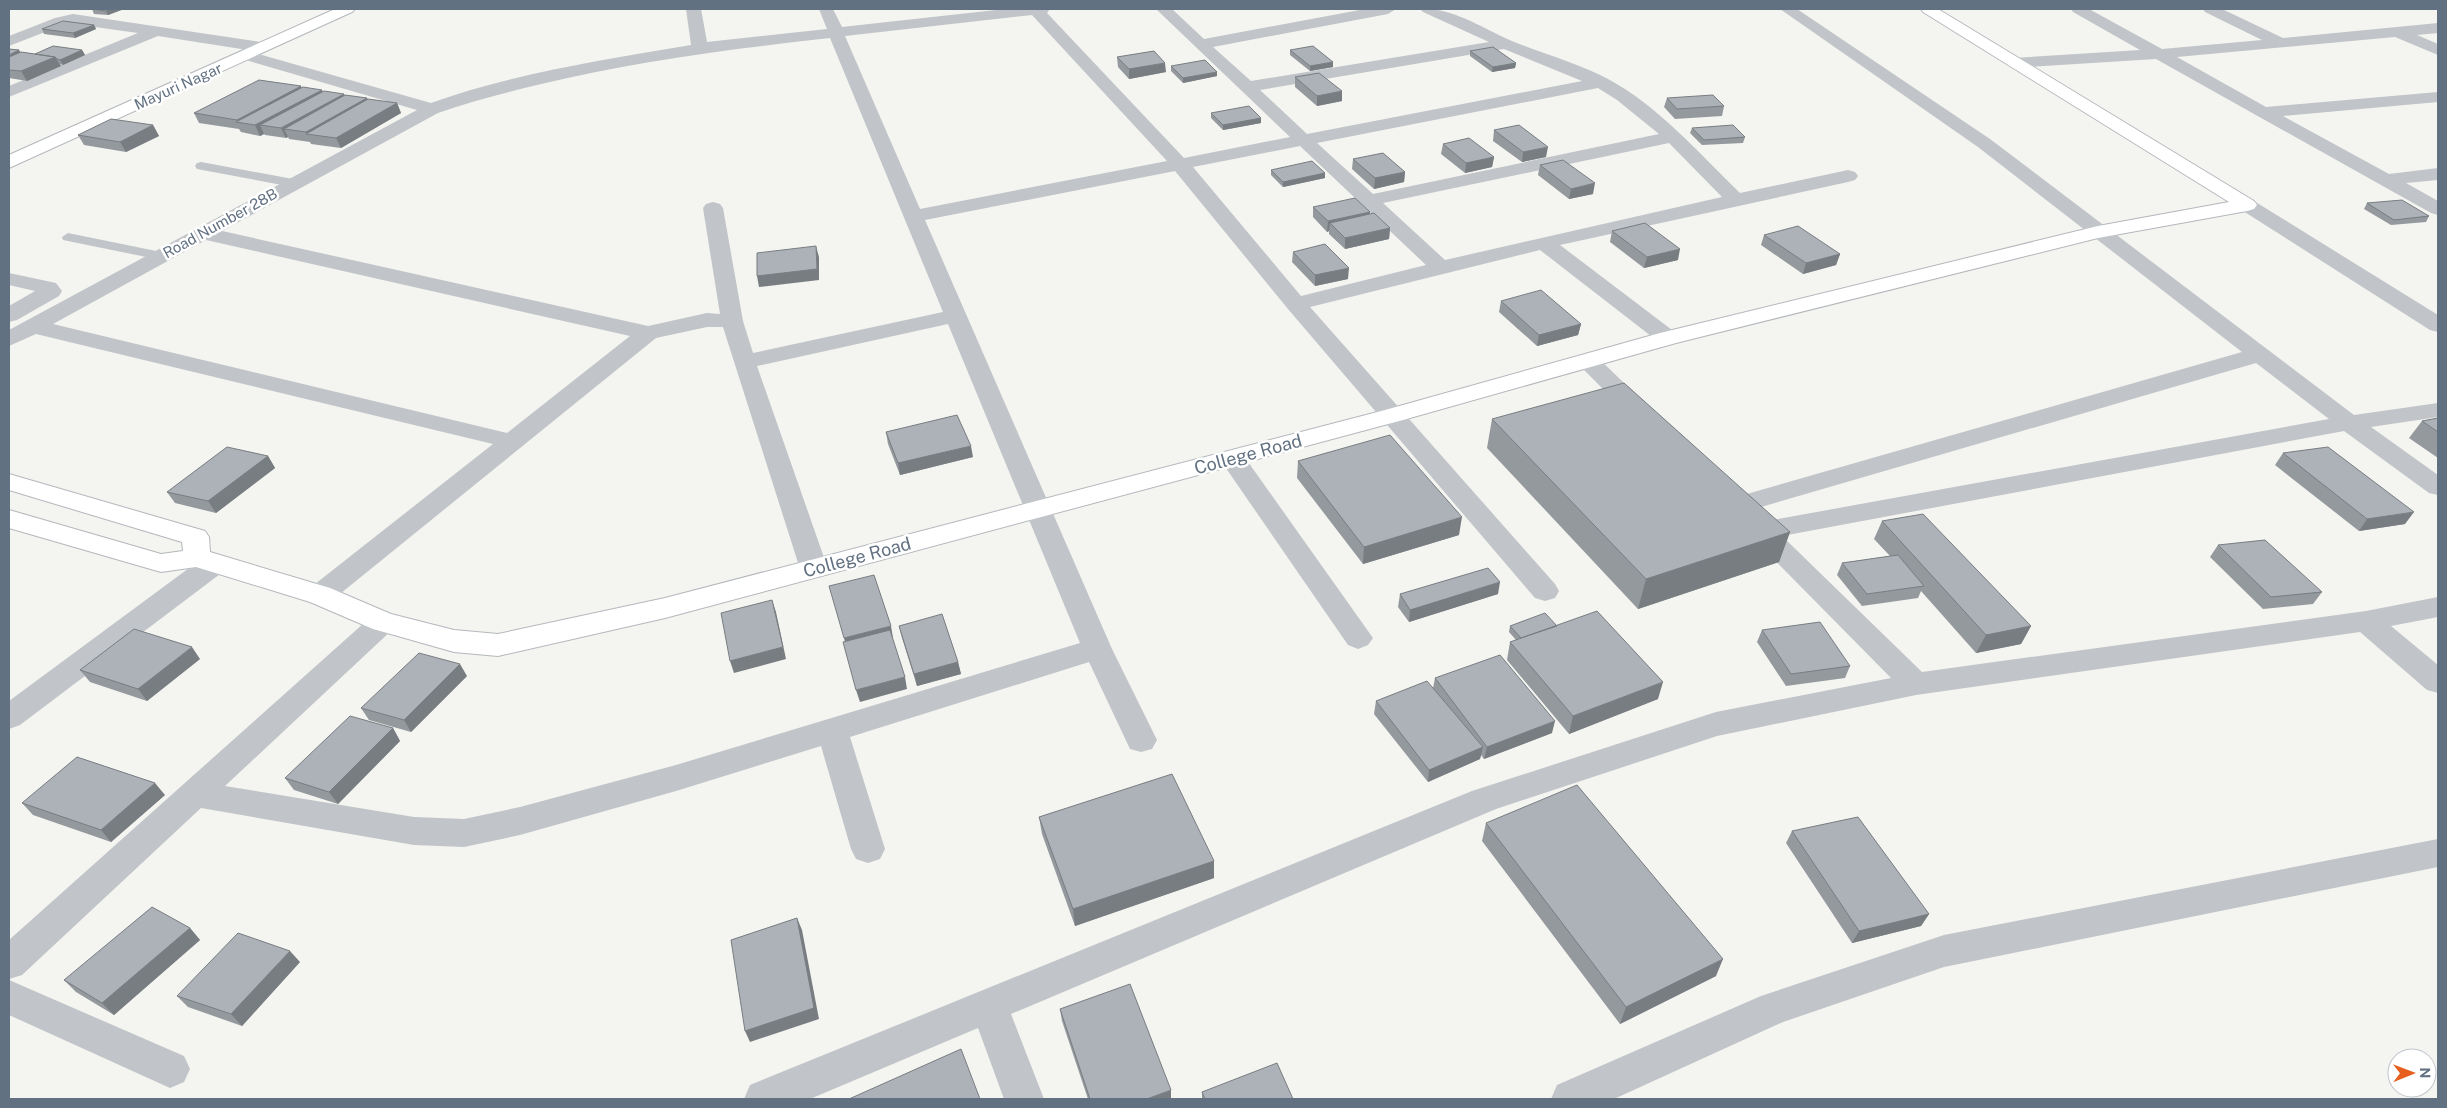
<svg xmlns="http://www.w3.org/2000/svg" width="2447" height="1108" font-family="'Public Sans',sans-serif">
<style>
.lines{fill:none;stroke-linecap:round;stroke-linejoin:round}
.secondary-casing{stroke:#b3b8bd;stroke-width:2}
.lane{fill:#c1c4c8;fill-rule:evenodd}
.street{fill:#c1c4c8;fill-rule:evenodd}
.secondary{fill:#fff;fill-rule:evenodd}
.wall{fill:#94999e}
.shaded-wall{fill:#787d81}
.building{fill:#acb2b8;stroke:#787d81}
.labels{text-anchor:middle;dominant-baseline:central;stroke-width:5;stroke-linejoin:round;paint-order:stroke}
.far-street-label{font-size:15px;fill:#627182;stroke:#fff}
.street-label{font-size:18px;fill:#627182;stroke:#fff}
</style>
<rect width="100%" height="100%" fill="#f4f4f0"/>
<g class="lines">
<g class="secondary-casing">
<path id="secondary" d="M335 9H355L352 12 9 168V155Z
M1921 9H1938L2254 201 2257 205 2254 209 2247 211 2098 238 1676 343 1403 420 665 618 498 656 454 652 373 629 310 602 196 567 161 572 9 528V510L161 554 183 551 182 542 9 490V474L205 531 209 537 210 552 330 588 391 614 454 630 498 634 665 598 1385 410 1660 333 2098 226 2229 202 1923 12Z"/>
</g>
<path class="lane" d="M201 162 293 179 299 183 293 187 197 169 195 166 197 163Z
M68 233 161 252 168 256 161 260 63 240 62 237Z"/>
<path class="street" d="M686 9H701L707 42 827 29 819 9H833L842 27 1005 9H1050L1047 13 1184 158 1290 137 1156 9H1172L1204 39 1365 9H1396L1388 14 1213 47 1251 81 1489 42 1423 12 1420 9C1450 7 1479 26 1505 38 1539 53 1576 62 1608 79 1657 105 1700 154 1740 193L1848 170 1855 172 1858 176 1855 180 1848 182 1560 245 1676 333 1679 338 1676 343 1668 345 1660 343 1540 250 1310 307 1555 584 1559 591 1555 598 1545 601 1535 598 1288 309 1175 171 925 220 1112 649 1157 740 1152 749 1141 752 1130 749 1089 662 850 737 885 849 880 859 868 863 856 859 851 849 821 746 676 791 520 835 464 847 414 845 201 808 22 975 9 979V940L373 615 383 612 393 615 398 622 393 629 225 786 414 817 464 819 520 807 676 765 1080 643 948 324 757 366 828 569 824 576 814 578 804 576 800 569 723 327H707L656 338 330 602 320 605 310 602 306 595 310 588 493 444 36 334 9 346V330L417 110 239 58 237 55 239 52H251L431 103C512 74 606 59 691 45ZM1032 15 1167 161 920 209 845 36ZM830 38 943 312 753 353 743 321 723 208 720 204 713 202 706 204 703 208 720 314 707 313 648 326 222 231 438 113C471 101 504 93 537 85 634 61 731 49 830 38ZM1504 49 1582 81 1307 134 1260 90ZM1598 88 1617 100 1659 134 1373 194 1317 143ZM1669 143 1722 197 1445 260 1383 203ZM1300 146 1426 265 1301 296 1193 167ZM206 240 630 336 507 433 53 324Z
M1780 9H1797L1990 139 2354 415 2438 403V417L2371 427 2438 475V495L2429 493 2344 431 1782 536 1922 672 2366 611 2438 597V617L2391 626 2438 665V693L2427 690 2360 632 1916 695 1717 736 1496 809 1011 1014 1044 1099H1004L978 1028 810 1099H744L750 1085 1472 791 1716 712 1891 678 1746 531 1742 525 1746 519 1755 516 1767 521 2329 419 2256 363 1744 512 1735 514 1726 512 1722 506 1726 500 2242 352 1978 147Z
M2071 9H2089L2162 49 2262 40 2205 12 2203 9H2222L2283 38 2438 23V33L2417 35 2438 44V55L2395 37 2177 57 2266 107 2438 92V102L2283 116 2389 174 2438 168V180L2406 183 2438 201V215L2431 213 2156 59 2014 68 2008 66 2006 63 2008 60 2014 58 2140 50 2073 12Z
M73 14 261 42 267 44 269 47 267 50 261 52 158 36 9 97V86L138 33 73 24 63 25 9 46V36L55 18Z
M2247 199 2254 201 2438 315V332L2430 330 2240 209 2237 205 2240 201Z
M9 273 56 283 62 291 59 296 17 320 9 322V306L35 291 9 285Z
M1588 354 1596 356 1648 406 1651 411 1648 416 1639 418 1630 416 1580 366 1576 361 1580 356Z
M1232 450 1241 452 1368 631 1373 638 1368 645 1358 649 1348 645 1219 458 1223 452Z
M214 555 224 557 228 564 224 571 20 725 9 729V701L204 557Z
M2438 839V867L1944 967 1783 1022 1614 1099H1551L1557 1085 1761 996 1944 935Z
M9 980 184 1056 190 1069 184 1082 170 1088 9 1015Z"/>
<use href="#secondary" class="secondary"/>
</g>
<path class="wall" d="M92 9H124L108 15 94 14Z
M94 25 96 29 75 38 44 34 42 29Z
M9 49 19 50 20 52 35 54 82 50 85 55 63 65 60 64 61 66 27 81 9 78Z
M1290 50 1333 67 1310 71 1290 55Z
M1470 51 1516 63 1515 68 1492 72 1470 56Z
M1117 57 1166 72 1129 79 1118 67Z
M1171 66 1217 76 1183 83 1171 71Z
M1295 77 1342 101 1317 106 1295 87Z
M302 88 345 96 367 98 368 100 397 103 401 113 341 148 311 144 310 142 289 139 288 137 286 138 265 135 264 134 260 136 241 132 239 129 199 123 194 113Z
M1667 98 1724 106 1722 116 1675 119 1664 107Z
M1211 113 1261 118V123L1223 130 1211 118Z
M153 125 159 136 126 152 84 145 78 135Z
M1692 128 1745 137 1743 143 1702 145 1690 133Z
M1494 130 1546 157 1522 162 1493 141Z
M1443 144 1494 157 1492 167 1465 173 1441 154Z
M1353 159 1405 172 1404 182 1374 189 1352 169Z
M1540 165 1593 194 1569 199 1538 175Z
M1271 170 1325 173V178L1283 187 1271 175Z
M2367 203 2429 216 2426 222 2391 225 2364 209Z
M1313 207 1370 212V214L1390 228 1389 239 1345 249 1329 234V231L1327 232 1313 217Z
M1612 231 1678 260 1644 268 1610 242Z
M1764 235 1840 254 1836 265 1803 274 1761 245Z
M1293 252 1348 279 1315 286 1292 262Z
M1501 301 1581 324 1578 335 1537 346 1499 312Z
M2438 418V458L2409 438 2422 421Z
M1492 419 1790 532 1779 562 1638 609 1487 448Z
M886 432 973 457 900 475 888 444Z
M2283 453 2405 524 2359 531 2275 465Z
M268 456 275 468 216 513 175 503 167 492Z
M1298 461 1459 535 1363 564 1297 478Z
M1882 521 2031 626 2021 644 1976 653 1921 591 1918 598 1862 606 1837 575 1842 563 1890 556 1874 539Z
M2218 545 2322 592 2313 604 2263 609 2210 557Z
M1400 594H1498L1409 622 1398 607Z
M899 626 958 662 961 674 917 686 902 638Z
M1510 626H1557L1658 699 1569 734 1507 660 1510 642 1516 640 1509 632Z
M1762 630 1850 666 1845 678 1786 686 1757 642Z
M200 659 147 701 90 682 80 670Z
M467 676 411 732 369 720 361 708Z
M1435 678 1552 733 1484 759 1481 755 1480 759 1428 782 1374 714 1376 701 1433 688Z
M393 728 400 741 338 804 294 790 285 778Z
M165 795 111 842 33 815 22 803Z
M1039 817 1214 861V878L1075 926 1042 834Z
M1486 823 1716 976 1620 1024 1482 841Z
M1792 831 1929 914 1921 926 1852 943 1786 843Z
M190 928 200 940 114 1015 76 992 64 980Z
M300 962 242 1026 188 1007 177 996Z
M1060 1009 1171 1099H1088L1062 1021Z
M1202 1092 1293 1099H1202Z"/>
<path class="shaded-wall" d="M111 9H124L108 15 106 11Z
M94 25 96 29 75 38 73 33Z
M19 50 25 60 9 67V55Z
M82 50 85 55 63 65 60 60Z
M55 57 61 66 27 81 21 71Z
M1333 62V67L1310 71V66Z
M1165 63 1166 72 1129 79V69Z
M1516 63 1515 68 1492 72 1493 67Z
M1217 72V76L1183 83V78Z
M301 86 305 96 239 123 237 120Z
M322 90 327 100 260 125 264 134 260 136 255 125Z
M1342 91V101L1317 106V96Z
M344 94 349 104 284 129 288 137 286 138 281 128Z
M367 98 371 108 307 134 306 132Z
M397 103 401 113 341 148 336 138Z
M1261 118V123L1223 130V125Z
M153 125 159 136 126 152 120 142Z
M1548 147 1546 157 1522 162 1523 152Z
M1494 157 1492 167 1465 173 1466 163Z
M1405 172 1404 182 1374 189 1375 178Z
M1325 173V178L1283 187V182Z
M1595 183 1593 194 1569 199 1571 189Z
M1370 212 1369 222 1330 223 1329 231 1327 232 1328 221Z
M1390 228 1389 239 1345 249V238Z
M816 246 819 257V280L759 287 757 276Z
M1680 249 1678 260 1644 268 1647 257Z
M1840 254 1836 265 1803 274 1806 263Z
M1349 268 1348 279 1315 286V275Z
M1581 324 1578 335 1537 346 1539 335Z
M971 446 973 457 900 475 898 463Z
M268 456 275 468 216 513 208 501Z
M2414 512 2405 524 2359 531 2367 519Z
M1462 517 1459 535 1363 564 1364 547Z
M1790 532 1779 562 1638 609 1646 579Z
M1500 582 1498 594 1409 622 1410 610Z
M772 600 776 612 786 659 734 673 730 661Z
M891 626 893 638 847 650 844 638Z
M2031 626 2021 644 1976 653 1986 635Z
M192 647 200 659 147 701 138 689Z
M958 662 961 674 917 686 914 674Z
M460 664 467 676 411 732 404 720Z
M905 677 907 689 860 702 856 690Z
M1663 682 1658 699 1569 734 1573 716Z
M1555 721 1552 733 1484 759 1487 747Z
M393 728 400 741 338 804 329 792Z
M1483 747 1480 759 1428 782 1429 770Z
M155 783 165 795 111 842 101 830Z
M1214 861V878L1075 926 1073 909Z
M1929 914 1921 926 1852 943 1859 931Z
M797 918 802 930 819 1019 750 1042 745 1031Z
M190 928 200 940 114 1015 102 1003Z
M290 951 300 962 242 1026 231 1014Z
M1723 959 1716 976 1620 1024 1626 1007Z
M1171 1090V1099H1147Z"/>
<path class="building" d="M92 9H111L106 11Z
M63 21 94 25 73 33 42 29Z
M53 46 82 50 60 60 57 59 55 57 35 54Z
M1313 46 1333 62 1310 66 1290 50Z
M1493 47 1516 63 1493 67 1470 51Z
M9 49 19 50 9 55Z
M1154 51 1165 63 1129 69 1117 57Z
M21 52 55 57 21 71 9 70V57Z
M1205 60 1217 72 1183 78 1171 66Z
M1319 73 1342 91 1317 96 1295 77Z
M259 80 301 86 237 120 194 113Z
M303 87 322 90 255 125 236 122Z
M324 91 344 94 281 128 260 125Z
M345 95 367 98 306 132 284 129Z
M1713 95 1724 106 1677 109 1667 98Z
M368 99 397 103 336 138 306 134Z
M1249 106 1261 118 1223 125 1211 113Z
M111 119 153 125 120 142 78 135Z
M1519 125 1548 147 1523 152 1494 130Z
M1733 125 1745 137 1704 140 1692 128Z
M1469 138 1494 157 1466 163 1443 144Z
M1383 153 1405 172 1375 178 1353 159Z
M1563 160 1595 183 1571 189 1540 165Z
M1312 161 1325 173 1283 182 1271 170Z
M1355 198 1370 212 1328 221 1313 207Z
M2402 200 2429 216 2394 220 2367 203Z
M1374 213 1390 228 1345 238 1330 223Z
M1645 223 1680 249 1647 257 1612 231Z
M1798 226 1840 254 1806 263 1764 235Z
M1325 244 1349 268 1315 275 1293 252Z
M816 246 817 269 757 276V253Z
M1541 290 1581 324 1539 335 1501 301Z
M1624 383 1790 532 1646 579 1492 419Z
M957 415 971 446 898 463 886 432Z
M2438 418V432L2422 421Z
M1390 435 1462 517 1364 547 1298 461Z
M227 447 268 456 208 501 167 492Z
M2328 447 2414 512 2367 519 2283 453Z
M1923 514 2031 626 1986 635 1882 521Z
M2265 540 2322 592 2271 597 2218 545Z
M1898 555 1924 586 1867 594 1842 563Z
M1488 568 1500 582 1410 610 1400 594Z
M874 575 891 626 844 638 829 586Z
M772 600 783 647 730 661 721 613Z
M1597 611 1663 682 1573 716 1510 642Z
M1545 613 1557 626 1521 638 1510 626Z
M942 614 958 662 914 674 899 626Z
M1820 622 1850 666 1791 674 1762 630Z
M134 629 192 647 138 689 80 670Z
M890 630 905 677 856 690 843 642Z
M419 653 460 664 404 720 361 708Z
M1500 655 1555 721 1487 747 1435 678Z
M1427 681 1483 747 1429 770 1376 701Z
M350 716 393 728 329 792 285 778Z
M77 757 155 783 101 830 22 803Z
M1172 774 1214 861 1073 909 1039 817Z
M1577 785 1723 959 1626 1007 1486 823Z
M1858 817 1929 914 1859 931 1792 831Z
M152 907 190 928 102 1003 64 980Z
M797 918 814 1008 745 1031 731 940Z
M238 933 290 951 231 1014 177 996Z
M1130 984 1171 1090 1147 1099H1090L1060 1009Z
M961 1049 980 1099H849Z
M1277 1063 1293 1099H1205L1202 1092Z"/>
<g class="labels">
<g class="far-street-label">
<text transform="translate(178 86) rotate(-24)">Mayuri Nagar</text>
<text transform="translate(220 223) rotate(-29)">Road Number 28B</text>
</g>
<g class="street-label">
<text transform="translate(1248 454) rotate(-15)">College Road</text>
<text transform="translate(857 557) rotate(-15)">College Road</text>
</g>
</g>
<rect width="2447" height="1108" fill="none" stroke="#627182" stroke-width="20"/>
<g transform="translate(2412 1073) rotate(89)"><circle r="24" fill="#ffffff" stroke="#c0c6cd"/>
<path d="M0-4L9 19L0 12L-9 19Z" fill="#e75f1c"/>
<text y="-8" font-size="14" font-weight="bold" text-anchor="middle" fill="#627182">N</text>
</g>
</svg>
